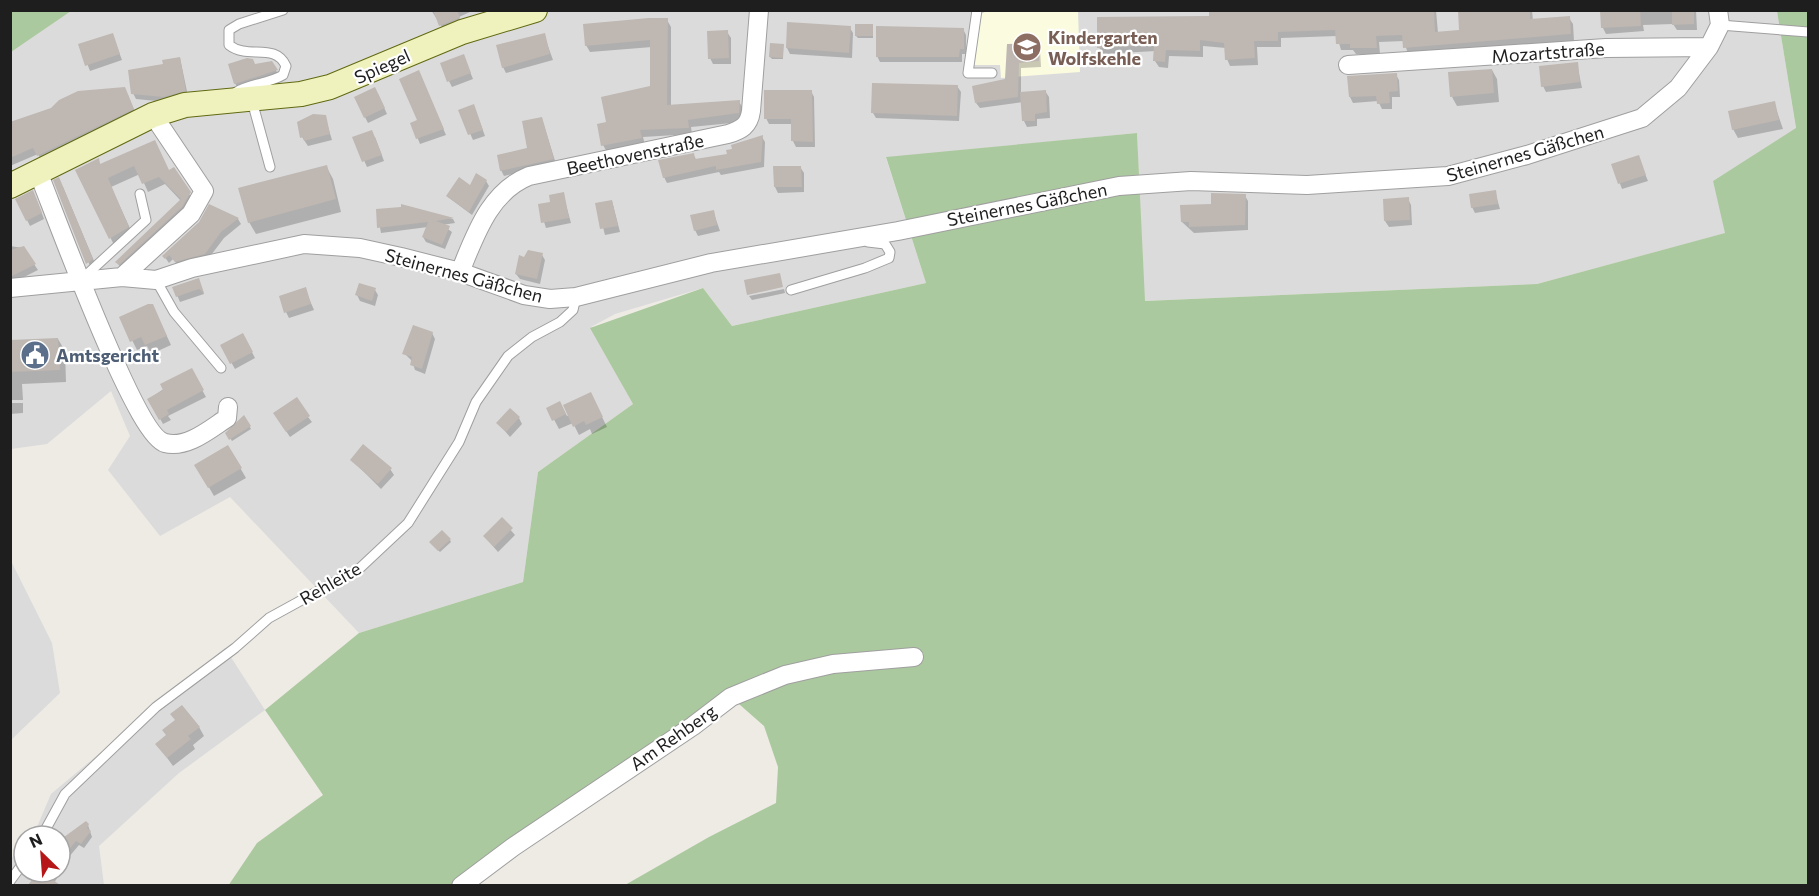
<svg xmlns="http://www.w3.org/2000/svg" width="1819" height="896" font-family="Commissioner,sans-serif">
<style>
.residential{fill:#dcdbdb}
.education{fill:#fbfbe0}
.forest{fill:#abc99e}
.shadow{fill:#0003}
.building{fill:#beb7b2}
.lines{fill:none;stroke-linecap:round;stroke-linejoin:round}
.lane-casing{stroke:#9f9f9f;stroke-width:11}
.street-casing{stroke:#9f9f9f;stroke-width:20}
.secondary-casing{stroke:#606911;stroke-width:26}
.lane{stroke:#fff;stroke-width:9}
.street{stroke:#fff;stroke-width:18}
.secondary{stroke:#f0f2be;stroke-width:24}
.labels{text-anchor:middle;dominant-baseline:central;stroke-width:4.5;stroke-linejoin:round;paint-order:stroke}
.education-label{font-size:18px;font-weight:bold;fill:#785e54;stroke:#fff;text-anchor:start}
.street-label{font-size:18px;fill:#1e1e1e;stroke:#fff}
.service-label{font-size:18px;font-weight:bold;fill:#4e5e75;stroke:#fff;text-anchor:start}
</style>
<rect width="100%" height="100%" fill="#eeebe5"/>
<path class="residential" d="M71 10H1777L1796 129 1713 181 1726 233 1537 284 1144 301 1137 133 886 158 926 283 732 326 703 288 615 314 591 327 633 404 538 472 523 582 359 633 230 497 160 536 108 470 130 436 111 391 47 444 11 449 10 52Z
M11 561 52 643 60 693 11 740Z
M225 648 265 710 179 773 99 846 104 885 11 886V859L24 842V872H60V836H29L37 827 51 794Z"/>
<path class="education" d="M987 11H1078L1080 72 1001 78 1000 65H973L977 29 981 14Z"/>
<path class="forest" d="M11 10H71V11L11 52Z
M1777 11H1808V885H625L709 837 776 803 778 767 764 726 731 697 461 885 228 886 257 843 323 795 265 710 359 633 523 582 538 472 633 404 590 328 703 288 732 326 926 283 886 157 1137 133 1145 301 1537 284 1725 233 1713 181 1796 128Z"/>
<path class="shadow" d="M431 10H469L470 12 459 17 461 23 444 30Z
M1350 10H1436L1438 33 1461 32 1460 10H1532L1533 21 1569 18 1573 24 1574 41 1408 54 1404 41 1379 42 1380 54H1356L1353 50H1341L1337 36 1281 38V47H1257L1258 65 1230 66 1227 59 1226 48 1203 46V57L1169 56 1168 68 1159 67 1155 61 1156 51 1102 54 1099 47 1210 18Z
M1601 10H1696L1697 30H1677L1673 24 1643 25 1644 31 1606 34 1603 28Z
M667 20 671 27V106L739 102 743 108 742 122 691 127 692 134 643 137 645 145 607 152 603 145 608 123 651 87 652 47 590 52 586 45Z
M873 26V38H858L856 36Z
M850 28 853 33 852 58 790 54 787 48Z
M963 29 966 35V54H962V62H880L877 56Z
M727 32 731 38V64H713L710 58Z
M112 34 122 60 90 71 80 45Z
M544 35 553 60 506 73 503 67Z
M1037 44 1040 50 1041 67 1021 68V93L1045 91 1049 97 1050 118 1037 119V126L1027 127 1024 121 1023 102 980 108 976 103 1006 80 1009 45Z
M783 45V59H772L770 57Z
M180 58 188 96 167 102 136 99 133 93 165 65Z
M466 62 473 79 452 87 449 81Z
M272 63 279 76 238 89 235 83 256 66Z
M1577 64 1582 88 1546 92 1543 86Z
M1492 70 1497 79 1499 102 1457 106 1452 97Z
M1396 75 1399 80 1400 97H1392V109H1382L1378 101 1353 103 1350 97Z
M421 78 446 135 420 144 412 124 419 121Z
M957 86 961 92 959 121 876 118 873 113Z
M811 91 814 97 815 147H796L793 141V124H769L766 118Z
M378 94 387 114 368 123 365 117Z
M128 95 136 115 42 162 38 154 10 166V124Z
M1774 103 1783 129 1738 138 1733 129Z
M460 111 476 112 485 136 473 140Z
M325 117 332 140 308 146 302 137Z
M542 119 556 164 504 176 501 170 529 149Z
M375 137 384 161 367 167 354 138Z
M762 137 765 142 764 167 721 175 719 172 667 183 664 177 693 154 697 161 729 155 733 150Z
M155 142 169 172 195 201 122 270 117 262 181 201 165 184 148 192 140 174 111 187 133 235 115 247 77 170 98 160 101 166Z
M1638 157 1648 181 1622 189 1613 165Z
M326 166 333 179 341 212 256 234 249 222Z
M800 167 804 173V192L778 193 775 187Z
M55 181 63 187 97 268 92 271Z
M486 181 489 186 472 215 448 197Z
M1495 192 1500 209 1475 213 1472 207Z
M563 194 571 223 546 228 539 206 552 203Z
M1245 196 1248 201V230L1194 233 1182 222 1213 206Z
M36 198 44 219 30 226 17 200Z
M1408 199 1411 205 1412 225 1389 227 1385 221Z
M612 201 620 232 605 235 597 204Z
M210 206 238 219 241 224 224 238 208 259 179 267 173 259 169 263 164 256 200 223Z
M402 206 453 219 455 223 442 225 452 232 445 249 426 242 423 237 428 227 381 233 377 210 403 209Z
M713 211 720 231 698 236 695 230Z
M10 246 23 248 38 270 10 284Z
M542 255 545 260 540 284 520 279 516 274 524 259Z
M201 286 204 294 180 302 174 288Z
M305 289 314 310 289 318 286 312Z
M784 289 785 293 752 300 749 296Z
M375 290 378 295 375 306 360 301 357 295Z
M157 315 171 345 151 354 147 346 137 350 121 318Z
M432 333 435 339 425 374 415 370 412 361 404 353Z
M243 335 255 358 235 369 222 346Z
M58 339 65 351 66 382 22 384 23 400H10V342Z
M191 370 206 397 168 416 171 420 163 424 149 399Z
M10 403H23V413L10 414Z
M560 403 567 416 595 403 607 427 592 434 590 429 579 435 573 423 559 429 548 408Z
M244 417 251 429 232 441 227 433Z
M308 417 312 422 290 437 278 419Z
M519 418 522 424 510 437 498 423Z
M228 447 246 478 214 496 196 465Z
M352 460 390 469 394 475 381 489Z
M502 520 515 535 498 552 485 537Z
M450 540 451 542 440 552 432 544Z
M199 727 204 736 193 745 195 749 173 766 157 744Z
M88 825 92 837 84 848 79 845 63 864 64 867 54 883 57 886H30L40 872H60V834L66 838Z"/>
<path class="building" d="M433 10H457L460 18 439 26Z
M1291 10H1434L1435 32 1459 30 1458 10H1530V19L1570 16 1571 34 1403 48 1402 35 1376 36 1377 48H1350V44H1336L1335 30 1278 32V41H1254L1255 58 1225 60 1224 43 1200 40V51L1166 50 1165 62 1153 61 1154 45 1097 48V17L1209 16V12Z
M1600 10H1640L1641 26 1601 28Z
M1672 10H1694V24L1672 25Z
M649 18H668L667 105 740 100 739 113 688 120 689 128 640 130 642 138 601 146 597 124 606 122 601 97 650 86V40L585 46 583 24Z
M787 22 851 26 849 53 786 48Z
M855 24H873V36H855Z
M876 26 964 28V49H960L959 57H876Z
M728 30 729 58 708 59 707 31Z
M113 33 120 54 85 66 78 44Z
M545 33 550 54 502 68 496 45Z
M770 43 784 44 783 58 769 57Z
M1038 43 1039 61 1019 63 1018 97 975 103 972 86 1005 79 1007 44Z
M464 54 471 73 447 82 440 63Z
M180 57 186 91 163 97 131 94 128 70 163 64 162 60Z
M247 58 253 59 255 64 272 61 278 70 234 84 228 64Z
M1578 62 1580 82 1541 87 1539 66Z
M1492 69 1494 93 1450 97 1448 72Z
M419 70 444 129 416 139 410 123 417 120 399 79Z
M1397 73 1398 91 1389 92 1390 103 1377 104 1376 96 1349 97 1347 76Z
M872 83 958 85 957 116 871 113Z
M125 87 134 109 37 156 33 148 10 158V122L51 108 59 100 78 91Z
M375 87 385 108 364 118 354 97Z
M764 90H812L813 142 791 141V119H764Z
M1046 90 1047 112 1035 114V121H1022L1020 92Z
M1775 101 1779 120 1732 130 1728 111Z
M474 104 483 130 468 135 458 110Z
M313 114 326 115 330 134 304 141 303 137 300 138 297 122Z
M542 117 554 159 500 171 497 155 527 148 522 121Z
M372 130 382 155 362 162 352 137Z
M763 135 761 162 716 170V166L663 178 658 160 694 153 695 159 727 154 726 150 732 149 731 145Z
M155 140 169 170 174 167 191 192 182 207 119 265 115 262 181 199 159 177 142 184 134 166 108 178 129 227 109 239 75 170 99 158 100 164Z
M1639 155 1646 175 1618 184 1611 164Z
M327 165 336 199 248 223 238 188Z
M773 166H801L802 187H774Z
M476 173 487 180 469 212 446 196 459 177 470 185Z
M59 177 93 259 86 264 53 180Z
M33 190 42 213 26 221 15 199Z
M1496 190 1498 204 1471 208 1469 194Z
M564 192 569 218 541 223 538 204 550 202 549 195Z
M1211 193 1246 194 1245 225 1189 227V222H1181L1180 205 1211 204Z
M1409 197 1410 220 1384 221 1383 199Z
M612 200 618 226 600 229 595 203Z
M209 204 239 218 221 232 205 254 175 262 169 255 165 259 162 256 199 222Z
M401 204 454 218 436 221 450 226 442 245 422 237 428 222 377 228 376 209 401 207Z
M714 210 717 225 694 231 690 215Z
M24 246 36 264 10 277V250Z
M528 250 543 253 537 279 515 274 519 255 524 257Z
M780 273 783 287 747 295 744 280Z
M199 278 204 293 199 289 176 297 172 287Z
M359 283 376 288 372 301 355 295Z
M306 287 311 304 284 313 279 296Z
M148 304H153L167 336 145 345 141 337 130 342 119 317Z
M413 325 433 332 422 369 410 365 412 357 402 354Z
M243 333 253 352 230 364 220 345Z
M58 338 60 370 10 372V340Z
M192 368 204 390 167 410 169 414 159 420 147 399 163 390 160 384Z
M591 392 603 417 586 425 584 421 573 427 563 405Z
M297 397 310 416 286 432 273 413Z
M560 401 566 414 552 421 546 408Z
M510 408 520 417 506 432 496 423Z
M244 415 251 426 229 440 225 433Z
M363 444 392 468 378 484 350 460Z
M228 445 242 468 208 488 194 465Z
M502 517 513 528 494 547 483 536Z
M442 530 451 539 438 551 429 542Z
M182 705 200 727 188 736 191 739 167 758 155 744 166 735 162 730 175 720 170 714Z
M86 821 89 824 87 828 91 831 81 844 76 841 60 860V840Z
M38 872H42L60 885H28Z"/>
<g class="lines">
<g class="lane-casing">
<path id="lane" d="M977 10 968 73H992
M1720 25 1808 32
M236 92C251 83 268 84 283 75L286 66C275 42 248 60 229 45V30L239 24 283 10
M252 101 270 167
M83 278 146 220 140 194
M156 280 174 312 221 368
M791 290 865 268 889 258 890 252 885 244 868 242
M42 836 65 794 156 707 235 648 269 618 360 568 408 523 459 442 476 402 508 356 532 337 560 322 573 310 576 297
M10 881 24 862"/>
</g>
<g class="street-casing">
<path id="street" d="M1348 65 1606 48 1709 47 1720 25 1718 10
M38 172C54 211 135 435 165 443 187 449 210 429 227 418L228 407
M460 272C475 236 489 192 529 176L728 134C741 130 749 126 751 111L759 10
M122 277 191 214 204 191 153 115
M10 288 122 277 156 280 192 268 304 244 360 248 401 257 460 272 524 295 550 299 576 297 711 263 898 231 1119 186 1191 181 1307 185 1448 176 1527 155 1642 118 1678 88 1709 47
M461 886 513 847 693 726 731 697 785 675 833 664 914 657"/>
</g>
<g class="secondary-casing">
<path id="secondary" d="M10 186 153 115 185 105 301 94 330 87 462 32 535 10"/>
</g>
<use href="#lane" class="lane"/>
<use href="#street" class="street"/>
<use href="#secondary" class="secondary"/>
</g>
<defs>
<g id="school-disc" transform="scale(1.5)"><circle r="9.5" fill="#8d6e63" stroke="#fff"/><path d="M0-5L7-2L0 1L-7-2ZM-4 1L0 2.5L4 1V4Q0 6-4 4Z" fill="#fff"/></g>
<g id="civic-disc" transform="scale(1.5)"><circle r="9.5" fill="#5c6f8a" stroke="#fff"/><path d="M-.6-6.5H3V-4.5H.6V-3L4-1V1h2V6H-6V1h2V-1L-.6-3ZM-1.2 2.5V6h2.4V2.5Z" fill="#fff"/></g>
</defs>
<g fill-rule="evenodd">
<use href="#school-disc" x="1027" y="47"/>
<use href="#civic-disc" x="35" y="355"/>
</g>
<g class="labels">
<g class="education-label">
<text x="1048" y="37">Kindergarten<tspan x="1048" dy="21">Wolfskehle</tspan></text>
</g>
<g class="street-label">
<text transform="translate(1548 52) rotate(-4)">Mozartstraße</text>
<text transform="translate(382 66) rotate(-24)">Spiegel</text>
<text transform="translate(1525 153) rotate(-16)">Steinernes Gäßchen</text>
<text transform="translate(635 154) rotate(-12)">Beethovenstraße</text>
<text transform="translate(1027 204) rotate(-11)">Steinernes Gäßchen</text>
<text transform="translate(464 275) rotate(15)">Steinernes Gäßchen</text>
<text transform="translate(330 583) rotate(-30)">Rehleite</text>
<text transform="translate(673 737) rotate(-35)">Am Rehberg</text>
</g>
<g class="service-label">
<text x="56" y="355">Amtsgericht</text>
</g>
</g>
<rect width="1819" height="896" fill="none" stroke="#1e1e1e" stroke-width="24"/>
<g transform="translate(42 854) rotate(335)"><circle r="28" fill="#ffffff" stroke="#a5a5a5" stroke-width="1.5"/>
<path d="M0-4.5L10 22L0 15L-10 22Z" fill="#b61617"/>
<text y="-9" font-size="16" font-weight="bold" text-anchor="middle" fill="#1e1e1e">N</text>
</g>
</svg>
